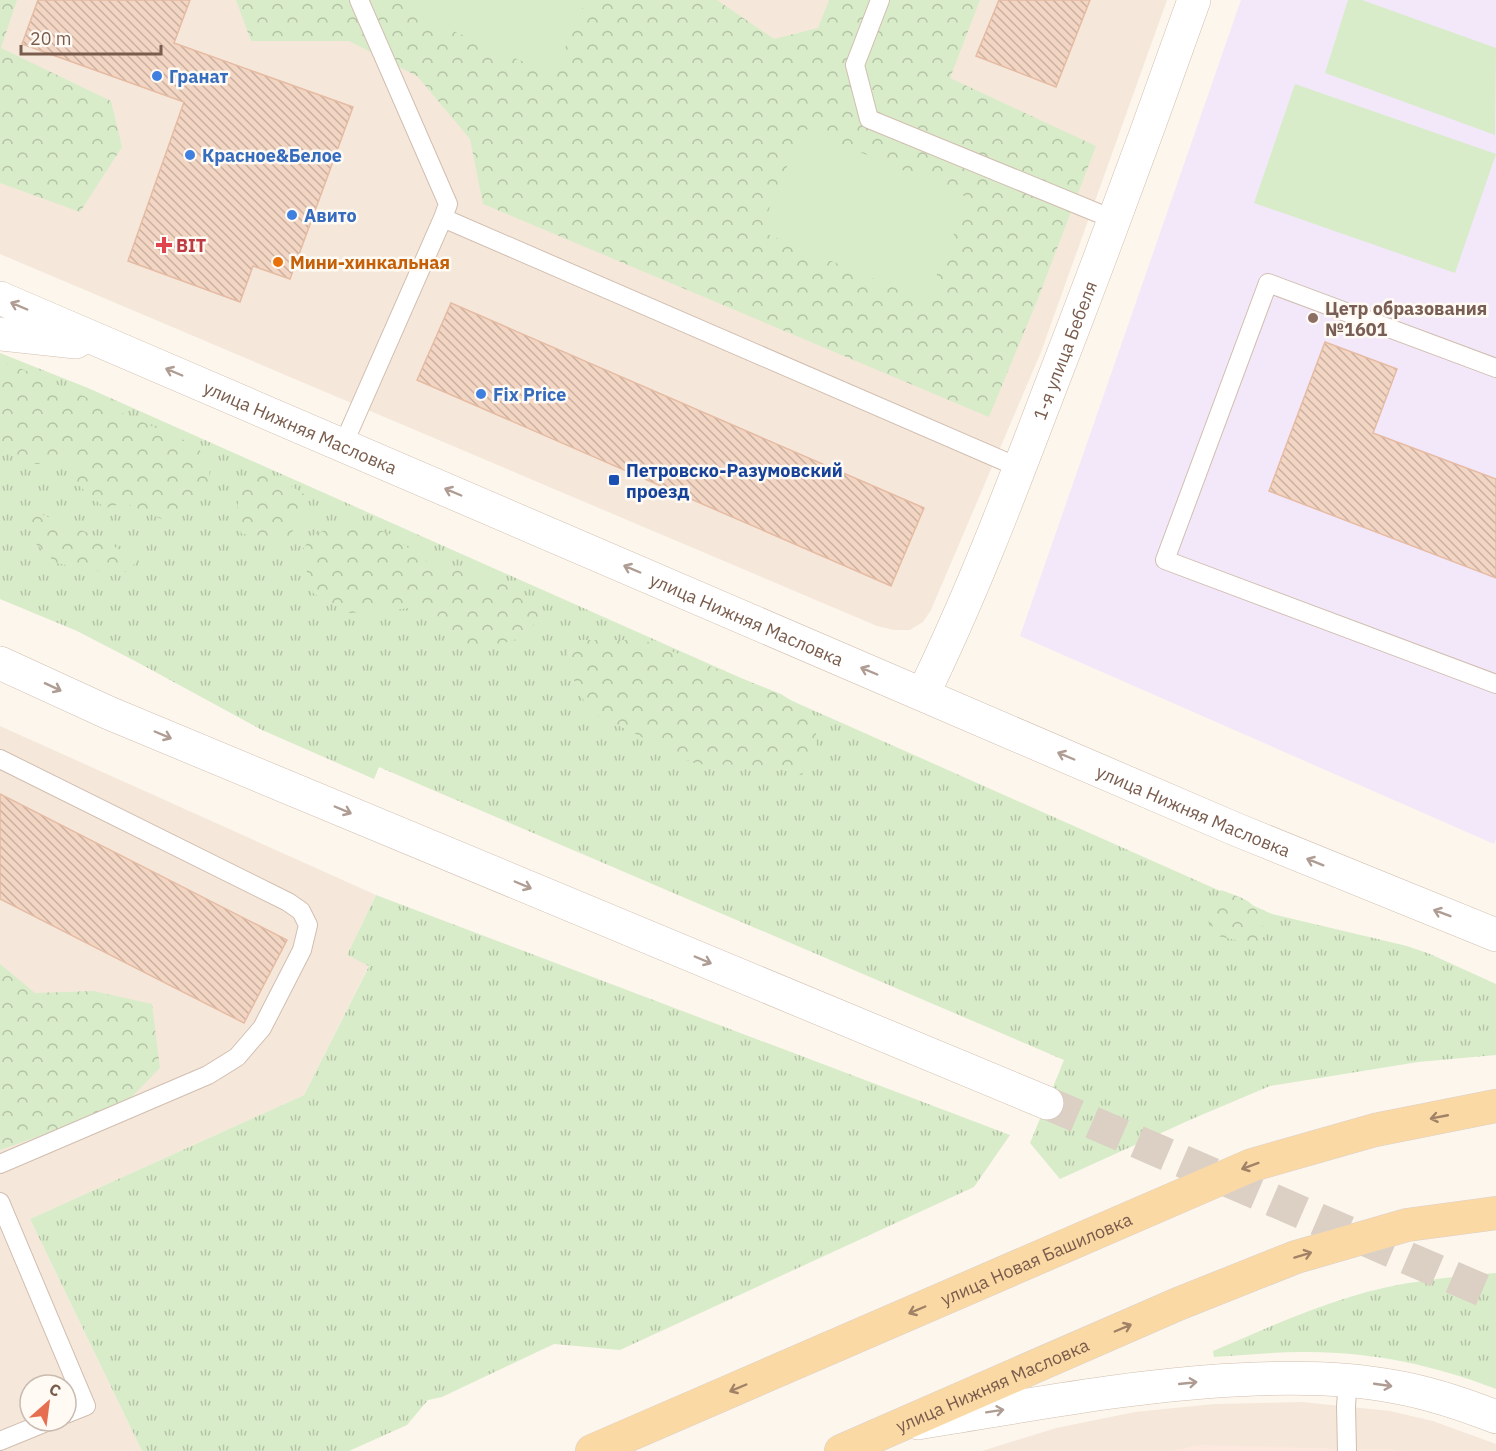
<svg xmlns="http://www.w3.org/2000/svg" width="1496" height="1451" font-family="'IBM Plex Sans',sans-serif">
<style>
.residential{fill:#f5e8da;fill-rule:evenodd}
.commercial{fill:#fde8e0}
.education{fill:#f3e8fa}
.grass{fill:url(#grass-tufts)}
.forest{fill:url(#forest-crowns)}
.green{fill:#d8ecc9}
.building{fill:url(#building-back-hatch);stroke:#e6bba3;stroke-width:1.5}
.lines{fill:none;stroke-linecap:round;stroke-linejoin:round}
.tertiary-tunnel{stroke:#dcd0c4;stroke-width:33;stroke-dasharray:33 16;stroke-linecap:butt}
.service-casing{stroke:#d1beb0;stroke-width:20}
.minor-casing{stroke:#d1beb0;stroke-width:34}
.tertiary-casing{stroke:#d1beb0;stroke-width:34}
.primary-casing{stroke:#dad1cd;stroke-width:34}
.service{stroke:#fff;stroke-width:18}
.minor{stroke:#fff;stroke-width:33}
.tertiary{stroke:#fff;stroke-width:33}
.primary{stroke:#fbd9a5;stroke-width:33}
.oneway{stroke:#af9d94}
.oneway2{stroke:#a18267}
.shop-dot{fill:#3f7fe0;stroke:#fffaf3;stroke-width:2}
.health-dot{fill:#e0444e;stroke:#fffaf3;stroke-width:2}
.food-dot{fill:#e8710a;stroke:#fffaf3;stroke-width:2}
.education-dot{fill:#8d6e63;stroke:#fffaf3;stroke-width:2}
.transit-dot{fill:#1a4fb4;stroke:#fffaf3;stroke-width:2}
.labels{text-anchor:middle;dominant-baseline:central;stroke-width:5;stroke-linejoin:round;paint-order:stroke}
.shop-label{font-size:18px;font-weight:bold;fill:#366cbe;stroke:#fffaf3;text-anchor:start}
.health-label{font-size:18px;font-weight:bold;fill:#be3a42;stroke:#fffaf3;text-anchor:start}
.food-label{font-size:18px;font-weight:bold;fill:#c56008;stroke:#fffaf3;text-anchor:start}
.education-label{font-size:18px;font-weight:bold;fill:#785e54;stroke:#fffaf3;text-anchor:start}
.street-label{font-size:18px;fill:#7a5c4d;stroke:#fffaf3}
.transit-label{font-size:18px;font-weight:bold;fill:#164399;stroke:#fffaf3;text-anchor:start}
</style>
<defs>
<pattern id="grass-tufts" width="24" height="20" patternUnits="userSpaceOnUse" patternTransform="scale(1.5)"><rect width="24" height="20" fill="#d8ecc9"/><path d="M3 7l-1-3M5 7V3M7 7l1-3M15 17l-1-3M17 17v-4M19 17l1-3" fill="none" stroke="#b4c2a5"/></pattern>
<pattern id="forest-crowns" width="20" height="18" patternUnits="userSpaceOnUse" patternTransform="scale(1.5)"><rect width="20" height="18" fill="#d8ecc9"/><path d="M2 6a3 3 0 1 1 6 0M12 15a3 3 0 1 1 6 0" fill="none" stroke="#b4c2a5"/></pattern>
<pattern id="building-back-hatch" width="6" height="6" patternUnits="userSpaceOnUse" patternTransform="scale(1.5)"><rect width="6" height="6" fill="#f3d5c3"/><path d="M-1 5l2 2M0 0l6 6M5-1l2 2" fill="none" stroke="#cab0a1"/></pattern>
</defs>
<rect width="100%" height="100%" fill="#fdf6ec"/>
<path class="residential" d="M0 0H1167L1041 352 931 610 923 622 910 630H894L877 626 0 254Z
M0 726 376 895 347 955 369 965 304 1095 30 1219 142 1451H0ZM30 1385H66V1421H30Z
M1302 1402 1390 1411 1433 1421 1496 1444V1451H982L1056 1428 1135 1412 1214 1404Z"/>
<path class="commercial" d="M1201 1445 1348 1449H1391L1396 1451H1170Z"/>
<path class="education" d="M1241 0H1496V839L1494 844 1020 636Z"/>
<path class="grass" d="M0 353 88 388 1272 914 1407 946 1430 954 1496 984V1055L1418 1062 1270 1086 1192 1119 1060 1179 1030 1143 1064 1060 379 767 374 779 262 730 135 661 77 631 0 599Z
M376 895 1010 1135 974 1187 620 1350 554 1344 442 1397 428 1400 407 1425 349 1451H142L30 1219 304 1095 369 966 347 955Z
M1496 1273V1389C1435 1365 1368 1351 1302 1352 1273 1352 1244 1355 1214 1357L1213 1351C1258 1332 1303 1311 1350 1297 1396 1282 1448 1277 1496 1273Z"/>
<path class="forest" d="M0 0H17L1 48 111 101 122 147 80 212 0 183Z
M236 0H717L774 39 818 28 829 0H980L950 78 1096 146 1039 296 989 417 483 204 470 139 417 76 349 41H251Z
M0 363 15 366 195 445 211 463 207 490 173 524 125 503 105 508 78 485 72 462 35 464 0 452Z
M271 475 303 493 311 508 287 538 242 534 235 519 243 478Z
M30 510 91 534 139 560 125 572 96 571 56 563 33 541Z
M339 524 387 532 427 562 461 569 506 585 542 607C529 645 507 642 472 648L427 606 384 611 348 613 313 593 301 551 314 535Z
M570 640H643L781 694 815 716 817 749 802 775 761 765 696 764 589 711 566 664Z
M1221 890C1253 902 1257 901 1265 936L1253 944 1218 936 1206 917Z
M0 964 35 993 94 991 152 1004 160 1068 122 1107 0 1150Z"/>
<path class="green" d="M421 0H586L553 75 415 14Z
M1348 0H1362L1496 48 1495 135 1325 73Z
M1295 84 1496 154 1455 273 1254 203Z
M803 128 969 198 926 301 760 231Z"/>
<path class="building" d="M38 0H190L174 43 353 107 290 279 253 266 240 302 128 261 184 102 22 44Z
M999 0H1090L1056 87 976 56Z
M451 303 924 508 891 586 417 380Z
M1325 342 1397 369 1373 433 1496 479V578L1269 491Z
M0 794 287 940 244 1023 0 899Z"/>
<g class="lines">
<path class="tertiary-tunnel" d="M1047 1103 1496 1296"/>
<g class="service-casing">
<path id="service" d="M359 0 448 204 443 218
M880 0 855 65 869 119 1115 220
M1496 368 1268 283 1165 560 1496 684
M343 445 443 218 1020 468
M0 759 288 902 301 911 308 925 302 950 262 1028 237 1057 208 1075 0 1164
M0 1202 86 1406 66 1414
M0 1441 49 1421
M1347 1451 1346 1406 1348 1380"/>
</g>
<g class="minor-casing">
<g id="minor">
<path id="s1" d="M923 694C970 598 1009 496 1047 396 1098 265 1147 133 1194 0"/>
<path d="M918 1423C1030 1405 1142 1383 1256 1379 1303 1377 1350 1378 1396 1387 1430 1393 1463 1404 1496 1417"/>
</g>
</g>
<g class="tertiary-casing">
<g id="tertiary">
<path id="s2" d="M0 298 1235 829 1496 935"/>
<path d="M0 334 76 342"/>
<path d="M0 663 109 713 1047 1103"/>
</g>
</g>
<g class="primary-casing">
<g id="primary">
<path id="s3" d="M592 1451 1252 1165 1375 1130 1496 1106"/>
<path id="s4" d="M841 1451 1178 1304 1296 1257 1407 1225 1496 1213"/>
</g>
</g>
<use href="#service" class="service"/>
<use href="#minor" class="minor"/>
<use href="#tertiary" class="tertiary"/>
<use href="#primary" class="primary"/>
</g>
<defs><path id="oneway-shaft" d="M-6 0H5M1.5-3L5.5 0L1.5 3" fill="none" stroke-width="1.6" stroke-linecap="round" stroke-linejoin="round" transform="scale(1.5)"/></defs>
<g class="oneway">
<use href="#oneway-shaft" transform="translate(19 306) rotate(-157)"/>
<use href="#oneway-shaft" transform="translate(174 372) rotate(-157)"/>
<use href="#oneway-shaft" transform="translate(453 492) rotate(-157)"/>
<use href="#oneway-shaft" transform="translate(632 569) rotate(-157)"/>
<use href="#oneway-shaft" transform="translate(869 671) rotate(-157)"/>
<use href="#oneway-shaft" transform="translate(53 687) rotate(25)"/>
<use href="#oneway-shaft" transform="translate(163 735) rotate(23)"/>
<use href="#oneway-shaft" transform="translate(1066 756) rotate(-157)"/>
<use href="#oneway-shaft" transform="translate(343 810) rotate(23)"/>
<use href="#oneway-shaft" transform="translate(1315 862) rotate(-158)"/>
<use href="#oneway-shaft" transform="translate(523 885) rotate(23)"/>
<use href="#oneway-shaft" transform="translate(1442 913) rotate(-159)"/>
<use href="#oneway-shaft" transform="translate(703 960) rotate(23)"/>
<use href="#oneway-shaft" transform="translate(1188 1383) rotate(-6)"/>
<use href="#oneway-shaft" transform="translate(1383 1385) rotate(8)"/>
<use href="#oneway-shaft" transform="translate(995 1411) rotate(-9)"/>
</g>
<g class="oneway2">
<use href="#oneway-shaft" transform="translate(1439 1117) rotate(169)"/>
<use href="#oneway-shaft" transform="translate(1250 1166) rotate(160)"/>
<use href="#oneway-shaft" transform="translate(1303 1255) rotate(-17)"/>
<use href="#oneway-shaft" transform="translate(917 1310) rotate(157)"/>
<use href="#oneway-shaft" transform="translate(1123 1328) rotate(-23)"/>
<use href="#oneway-shaft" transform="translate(738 1388) rotate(157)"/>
</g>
<g class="shop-dot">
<circle cx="157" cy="76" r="6"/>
<circle cx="190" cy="155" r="6"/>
<circle cx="292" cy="215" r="6"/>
<circle cx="481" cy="394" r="6"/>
</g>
<path class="health-dot" d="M161 236h6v6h6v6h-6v6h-6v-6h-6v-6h6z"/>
<circle class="food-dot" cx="278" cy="262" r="6"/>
<circle class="education-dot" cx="1313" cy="318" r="6"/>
<rect class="transit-dot" x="608" y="474" width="12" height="12" rx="3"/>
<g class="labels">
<g class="shop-label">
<text x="169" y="76">Гранат</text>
<text x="202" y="155">Красное&amp;Белое</text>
<text x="304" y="215">Авито</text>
<text x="493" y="394">Fix Price</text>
</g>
<g class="health-label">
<text x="176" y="245">BIT</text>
</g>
<g class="food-label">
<text x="290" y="262">Мини-хинкальная</text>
</g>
<g class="education-label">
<text x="1325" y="308">Цетр образования<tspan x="1325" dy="21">№1601</tspan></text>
</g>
<g class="street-label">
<text stroke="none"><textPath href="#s1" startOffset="372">1-я улица Бебеля</textPath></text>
<text stroke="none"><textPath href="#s2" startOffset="327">улица Нижняя Масловка</textPath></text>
<text stroke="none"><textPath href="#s2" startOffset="813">улица Нижняя Масловка</textPath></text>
<text stroke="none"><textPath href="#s2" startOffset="1299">улица Нижняя Масловка</textPath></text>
<text stroke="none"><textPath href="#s3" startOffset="484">улица Новая Башиловка</textPath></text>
<text stroke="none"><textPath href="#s4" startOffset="165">улица Нижняя Масловка</textPath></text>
</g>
<g class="transit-label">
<text x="626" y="470">Петровско-Разумовский<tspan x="626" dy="21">проезд</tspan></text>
</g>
</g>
<g transform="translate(48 1403) rotate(28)"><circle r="28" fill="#fffaf3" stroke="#cabbb1" stroke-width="1.5"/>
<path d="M0-4.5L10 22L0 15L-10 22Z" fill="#e76f51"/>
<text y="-9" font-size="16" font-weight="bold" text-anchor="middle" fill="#7a5c4d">С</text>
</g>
<path d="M21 45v9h140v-9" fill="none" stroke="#7a5c4d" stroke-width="3"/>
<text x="30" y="45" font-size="18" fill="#7a5c4d" stroke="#fffaf3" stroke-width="4.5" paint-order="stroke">20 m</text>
</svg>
